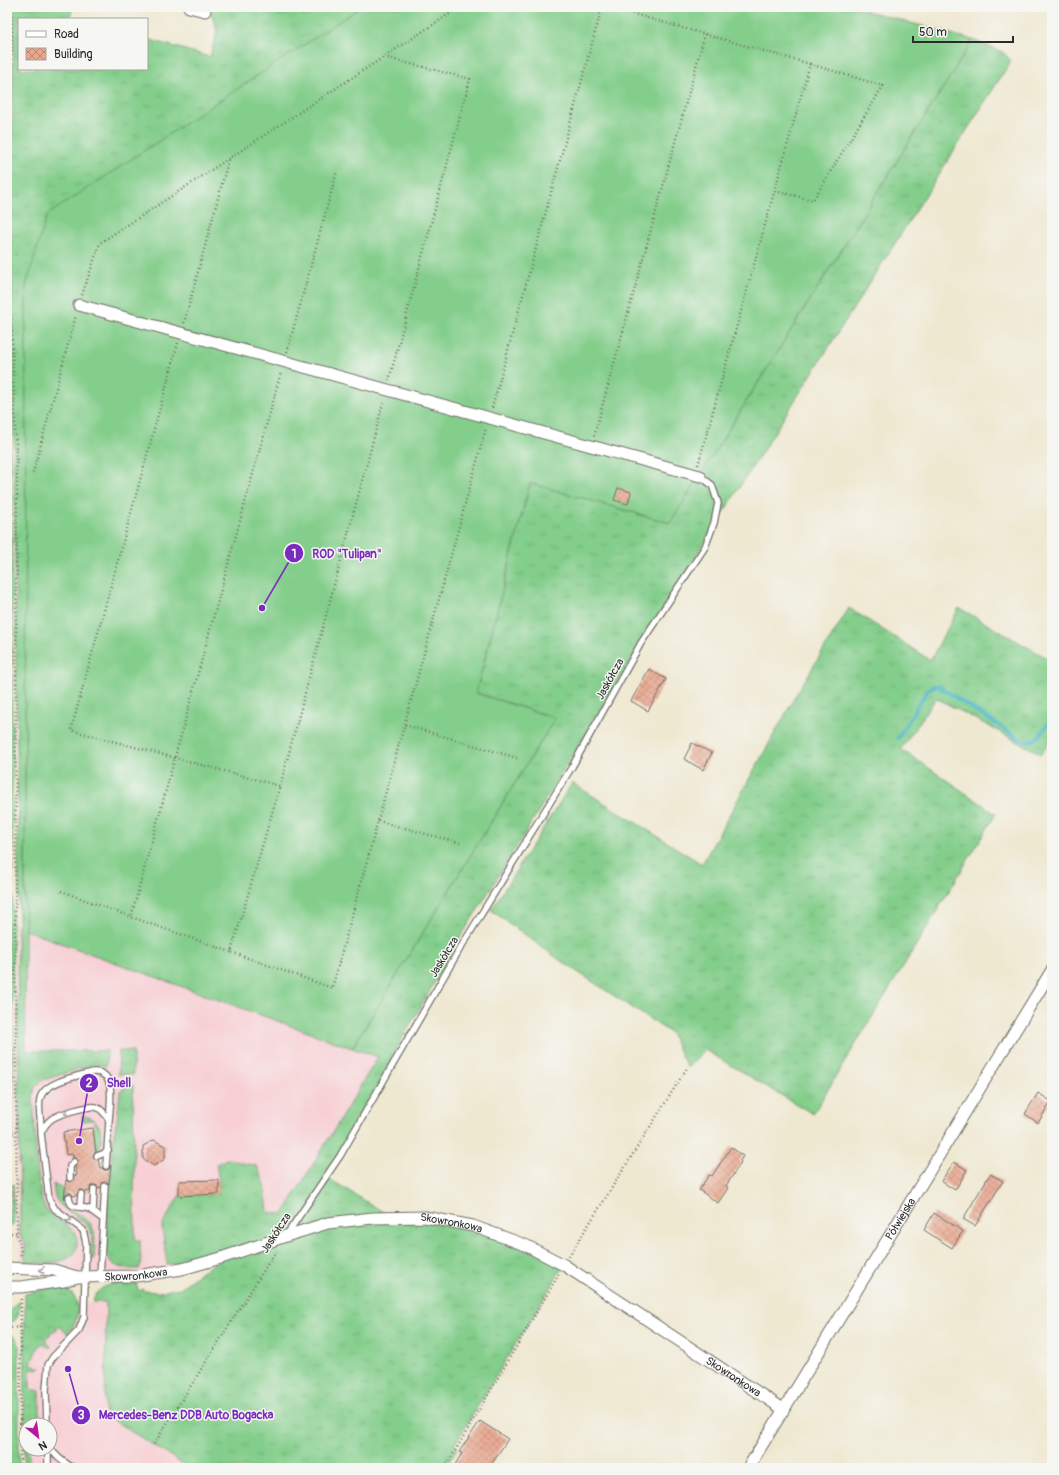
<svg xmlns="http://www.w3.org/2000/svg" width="1059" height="1475" font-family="Pangolin,sans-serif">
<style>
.built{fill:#f7cfd4}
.grass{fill:url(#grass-tufts);stroke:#577c5b}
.garden{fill:#83ce8b;stroke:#577c5b}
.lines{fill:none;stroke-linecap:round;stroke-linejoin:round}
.stream{stroke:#49b6c4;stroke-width:4}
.building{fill:url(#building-cross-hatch)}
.lane-casing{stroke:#706d65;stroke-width:8}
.street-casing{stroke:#706d65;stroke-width:13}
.path{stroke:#706d65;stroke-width:2.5;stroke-dasharray:1 3;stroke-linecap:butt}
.lane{stroke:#fff;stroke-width:5.5}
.street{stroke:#fff;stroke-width:11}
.oneway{stroke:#a0a0a0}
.labels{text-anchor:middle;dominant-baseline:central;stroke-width:3;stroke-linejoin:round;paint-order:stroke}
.street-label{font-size:11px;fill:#2b2b2b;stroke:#f6f6f2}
.leader{fill:none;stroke:#7b2cbf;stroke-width:1.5}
.callout-dot{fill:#7b2cbf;stroke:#f6f6f2;stroke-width:1.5}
.mark-label{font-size:12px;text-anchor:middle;font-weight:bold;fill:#fff}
.callout-label{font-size:12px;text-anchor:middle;font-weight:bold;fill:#7b2cbf;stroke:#f6f6f2;stroke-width:3;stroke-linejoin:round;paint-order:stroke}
</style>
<defs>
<pattern id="grass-tufts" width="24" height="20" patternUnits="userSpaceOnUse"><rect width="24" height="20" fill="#83ce8b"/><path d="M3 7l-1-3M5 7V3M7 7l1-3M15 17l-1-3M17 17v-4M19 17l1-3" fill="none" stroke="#71b178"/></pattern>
<pattern id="building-cross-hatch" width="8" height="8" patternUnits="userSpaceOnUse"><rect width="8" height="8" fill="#e9a68d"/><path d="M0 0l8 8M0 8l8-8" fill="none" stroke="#bd8773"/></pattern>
</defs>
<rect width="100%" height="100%" fill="#f6f6f2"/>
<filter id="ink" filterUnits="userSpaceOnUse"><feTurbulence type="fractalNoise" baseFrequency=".025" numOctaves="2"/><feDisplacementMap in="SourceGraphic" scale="8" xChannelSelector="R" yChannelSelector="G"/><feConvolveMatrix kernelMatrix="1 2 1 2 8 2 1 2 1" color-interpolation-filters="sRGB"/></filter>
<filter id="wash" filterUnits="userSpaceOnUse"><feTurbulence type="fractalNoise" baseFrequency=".012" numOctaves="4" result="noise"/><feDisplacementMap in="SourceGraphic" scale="16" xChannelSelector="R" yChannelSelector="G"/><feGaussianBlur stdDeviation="0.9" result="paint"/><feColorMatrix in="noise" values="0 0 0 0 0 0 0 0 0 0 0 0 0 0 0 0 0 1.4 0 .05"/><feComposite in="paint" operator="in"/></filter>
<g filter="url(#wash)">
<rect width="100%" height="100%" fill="#efe8d1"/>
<path class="built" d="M15 924 25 930 394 1062 286 1236 136 1276 21 1269 20 1244 17 1237Z
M106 1301 105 1415 189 1468H30V1449H50V1425H30V1323L47 1306Z"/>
<path class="grass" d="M14 7H73L70 17 78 19H19V69H147V39L210 57 217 31 211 12 212 7H361L26 285 25 930 26 1051H107L106 1066 95 1064 43 1080 35 1087 33 1097C36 1129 35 1168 42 1200 43 1204 46 1210 49 1213 60 1223 79 1227 77 1245 77 1251 74 1255 70 1257 57 1265 39 1264 25 1261V1243L20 1236V1219L17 925 19 926 11 220Z
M8 30 10 31 7 153V39Z
M973 40 1003 52 1011 61 711 532 457 943 390 1060 394 1062 326 1177 393 1218 473 1226 564 1265 454 1445 457 1449 445 1468H189L105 1415 106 1302H93C98 1281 119 1284 136 1283L138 1290 140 1291 143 1289 145 1292 148 1290 149 1292C153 1291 155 1292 159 1292 166 1292 173 1288 180 1288L221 1258 217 1254 167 1265 162 1226 179 1196 219 1194V1180L216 1164 227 1159 257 1166 265 1185 268 1212 283 1214 378 1057 352 1048 555 718 476 693 530 483 670 523Z
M7 293 12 543 13 1142 7 1118Z
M849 608 930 660 959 608 1052 661V738L1041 754 936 698 901 749 996 814 813 1114 705 1050 687 1068 671 1033 564 963 491 910 572 783 702 864 796 695Z
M119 1051H133V1075L118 1074Z
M129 1085H133L135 1240H140L141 1264 139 1269C130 1269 117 1269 110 1261 101 1249 113 1152 114 1132L117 1121 120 1091Z
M82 1116C96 1117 101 1125 101 1138 101 1143 101 1146 98 1150H96L93 1128 95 1127 94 1120 82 1121Z
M13 1184 14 1222 12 1226 7 1229Z
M53 1184 64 1188 63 1202 66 1208C96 1221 96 1227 94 1259H91C91 1251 93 1241 91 1234 87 1217 67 1215 58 1202 54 1197 54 1191 53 1184Z
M55 1287C81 1288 84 1317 68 1333H66L60 1326 45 1339 51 1347 50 1348 42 1343 36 1351 31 1364 41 1368 30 1370V1389L40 1391V1425H26V1449H29V1468H24L25 1294Z
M19 1301C20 1311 20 1321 8 1323L9 1310Z
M8 1332 17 1339 19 1345V1468H8Z"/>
<path class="garden" d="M361 7H853L973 40 670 523 530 483 476 693 555 718 352 1048 25 930 26 286 47 215Z"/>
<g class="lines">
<path class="stream" d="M898 738 927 691 933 686H938L1016 737C1019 738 1022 741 1025 741 1039 744 1046 726 1052 716"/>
</g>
<g id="blocks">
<path class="building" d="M618 488 631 492 628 504 614 500Z
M649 669 666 679 648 711 631 701Z
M692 743 712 753 703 770 684 759Z
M1038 1093 1051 1101 1038 1123 1025 1114Z
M93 1128 96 1152 94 1154 93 1157 95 1159 98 1160 100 1168H102L104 1170H108L111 1165 109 1184 107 1182H103L101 1187 98 1188 96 1185H92L90 1187V1191L85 1192 83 1190H80L77 1195 73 1196 71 1193H68L65 1195 64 1199 66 1180 70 1182 73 1180 74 1176 77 1175 75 1167 78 1161 77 1159 73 1158V1154L66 1155 63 1132Z
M154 1140 165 1146V1159L154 1166 143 1159V1146Z
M731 1147 743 1156 740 1161 741 1162 726 1186 728 1188 718 1203 699 1190 709 1175 712 1176Z
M954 1162 967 1170 955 1190 941 1181Z
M990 1174 1003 1181 975 1226 963 1219Z
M219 1180V1194L179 1196V1181Z
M934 1213 963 1231 952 1248 924 1230Z
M480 1421 508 1439 489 1468H453L462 1453 459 1452Z"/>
</g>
</g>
<g filter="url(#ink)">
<use href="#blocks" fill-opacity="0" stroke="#706d65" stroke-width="1"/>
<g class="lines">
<g class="lane-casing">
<path id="lane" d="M41 1130C41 1120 38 1108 40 1099 43 1082 78 1076 93 1072 117 1070 110 1104 109 1120
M97 1156 105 1153 108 1150
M70 1178V1166L74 1162
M69 1197C70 1211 80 1205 89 1209 94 1212 98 1216 103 1219
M80 1207 81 1194
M93 1212 94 1189
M287 1234 340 1156 458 952 573 765 641 643 705 547 714 523 718 503 712 485 700 476
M100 1277 105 1186
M47 1425 46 1390 48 1365 53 1357 79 1330 84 1317 86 1243 83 1230 55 1209 49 1199 41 1133C44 1126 47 1122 53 1118 60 1114 89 1105 96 1107 102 1109 106 1115 109 1120L106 1166
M50 1447C55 1457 64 1462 73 1468
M48 1468V1449"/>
</g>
<g class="street-casing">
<g id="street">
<path d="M189 7 205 11"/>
<path d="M79 305 700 476"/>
<path d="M7 1268 54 1270 77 1277"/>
<path id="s1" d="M7 1287H21L64 1281 77 1277 136 1276 182 1269 221 1258 286 1236 328 1223 373 1218 425 1217 473 1226 525 1245 564 1265 783 1409"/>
<path id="s2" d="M748 1468 1052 970"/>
</g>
</g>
<path class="path" d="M11 7 12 30 8 241 17 473 15 924 17 1237 20 1244 21 1258
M609 7 810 64
M384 57 470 79 389 380
M82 295 100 243 460 7
M184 323 229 158
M178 343 71 730 280 786 231 952 332 988 486 428
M287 352 337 171
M492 408 602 7
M594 436 705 34
M698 465 810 64 883 86 813 200 774 191
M33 473 76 315
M405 725 517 758
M280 786 384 400
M378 821 460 843
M61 891 131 917
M231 952 131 917 281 372
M7 1233H17
M569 1256 687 1068
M7 1328 22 1327
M154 1444 276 1251
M20 1468 21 1299
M445 1468 559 1274"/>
<use href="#lane" class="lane"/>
<use href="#street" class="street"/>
</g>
<defs><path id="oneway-chevron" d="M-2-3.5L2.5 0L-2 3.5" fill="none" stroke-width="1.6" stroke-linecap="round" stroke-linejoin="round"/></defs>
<g class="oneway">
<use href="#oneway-chevron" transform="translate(67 1113) rotate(164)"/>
<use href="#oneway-chevron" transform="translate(69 1219) rotate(33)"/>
<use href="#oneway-chevron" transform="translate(42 1270) rotate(-178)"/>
</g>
</g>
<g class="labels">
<g class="street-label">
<text transform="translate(610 679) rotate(-61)">Jaskółcza</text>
<text transform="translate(444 957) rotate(-59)">Jaskółcza</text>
<text stroke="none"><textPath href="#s2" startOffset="292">Półwiejska</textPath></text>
<text stroke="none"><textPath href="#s1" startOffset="454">Skowronkowa</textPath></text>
<text transform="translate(276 1233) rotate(-57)">Jaskółcza</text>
<text stroke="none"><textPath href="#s1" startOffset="130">Skowronkowa</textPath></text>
<text stroke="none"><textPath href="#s1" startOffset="778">Skowronkowa</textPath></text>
</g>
</g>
<path class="leader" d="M262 608L294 553M79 1141L89 1083M68 1369L81 1415"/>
<g class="callout-dot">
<circle cx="262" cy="608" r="4"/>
<circle cx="79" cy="1141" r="4"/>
<circle cx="68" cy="1369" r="4"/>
<circle cx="294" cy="553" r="10"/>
<circle cx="89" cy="1083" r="10"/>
<circle cx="81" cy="1415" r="10"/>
</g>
<g class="mark-label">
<text x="294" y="558">1</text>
<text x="89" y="1087">2</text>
<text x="81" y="1419">3</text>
</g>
<g class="callout-label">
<text x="347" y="558">ROD "Tulipan"</text>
<text x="119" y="1087">Shell</text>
<text x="186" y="1419">Mercedes-Benz DDB Auto Bogacka</text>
</g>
<rect width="1059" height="1475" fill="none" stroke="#f6f6f2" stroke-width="24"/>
<rect x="18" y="18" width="130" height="52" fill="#f6f6f2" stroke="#a5a5a2"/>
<rect x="26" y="31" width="20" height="6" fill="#ffffff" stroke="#a5a5a2"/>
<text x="54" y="38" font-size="12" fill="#2b2b2b">Road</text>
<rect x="26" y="48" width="20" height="12" fill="url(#building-cross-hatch)" stroke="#a5a5a2"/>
<text x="54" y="58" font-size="12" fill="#2b2b2b">Building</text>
<g transform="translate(38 1437) rotate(151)"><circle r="19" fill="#f6f6f2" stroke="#a5a5a2"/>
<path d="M0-3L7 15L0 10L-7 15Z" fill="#b5179e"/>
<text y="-6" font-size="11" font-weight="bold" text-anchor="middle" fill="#2b2b2b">N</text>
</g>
<path d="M913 36v6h100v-6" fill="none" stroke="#2b2b2b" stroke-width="2"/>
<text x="919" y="36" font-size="12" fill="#2b2b2b" stroke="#f6f6f2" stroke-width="3" paint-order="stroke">50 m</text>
</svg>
